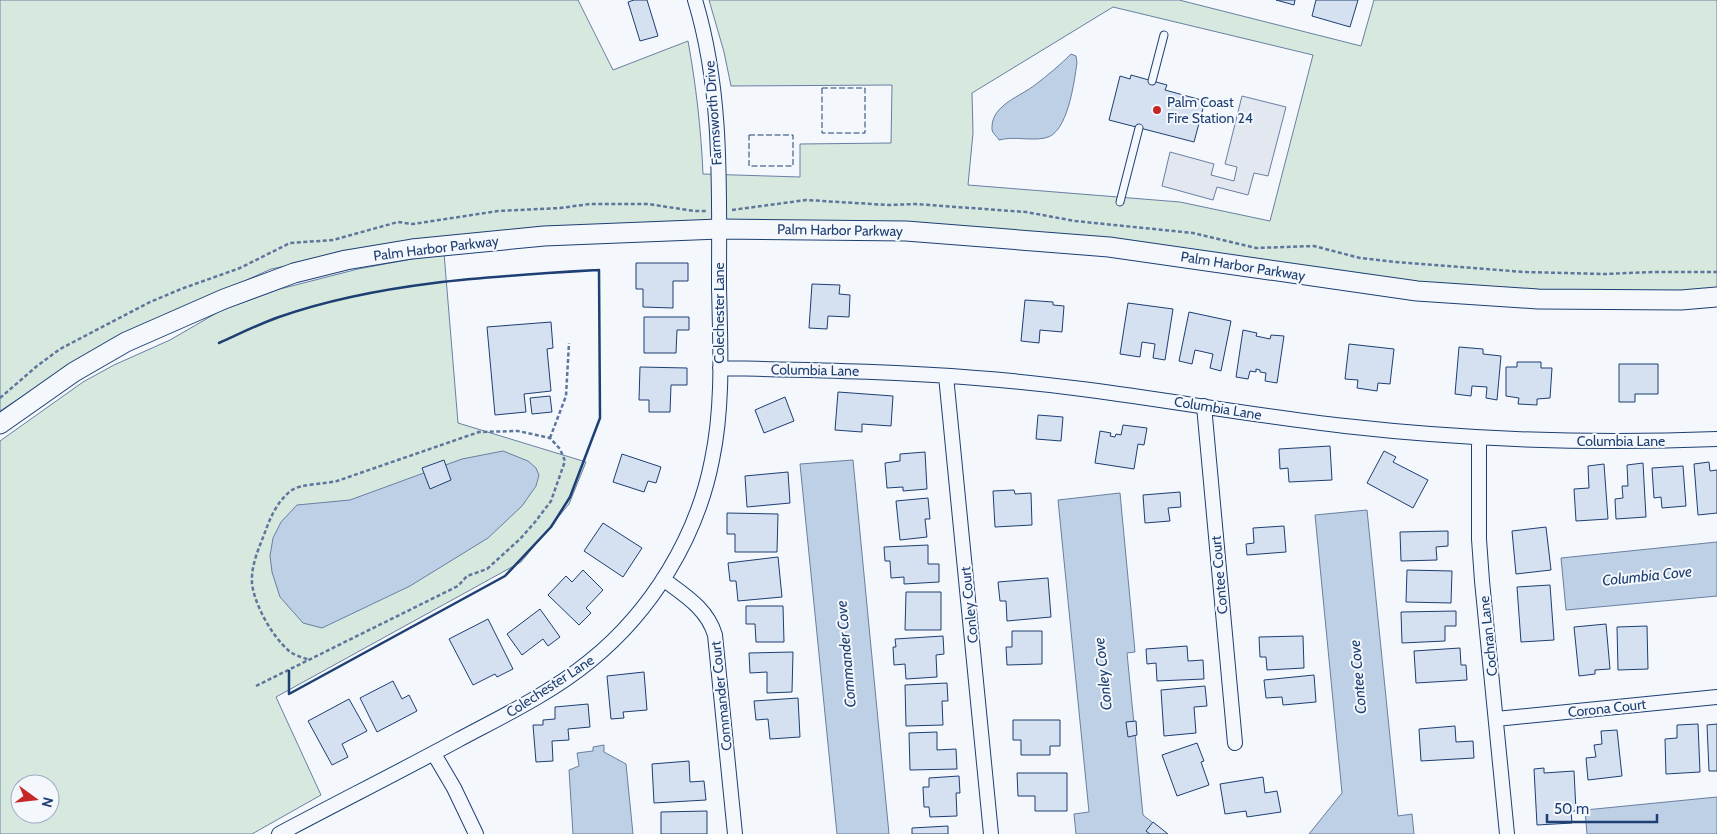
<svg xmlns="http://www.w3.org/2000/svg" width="1717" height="834" font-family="Cabin,sans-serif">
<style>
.green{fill:#d7e8df;stroke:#687fa3;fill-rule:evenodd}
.parking{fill:#e3e8f0;stroke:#687fa3}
.water{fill:#bed0e5;stroke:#687fa3}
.building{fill:#d5e0f0;stroke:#1d3f73}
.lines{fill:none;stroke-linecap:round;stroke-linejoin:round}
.lane-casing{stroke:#1d3f73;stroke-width:9}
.street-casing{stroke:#1d3f73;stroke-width:16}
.secondary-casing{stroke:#1d3f73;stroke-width:21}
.path{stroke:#5e769c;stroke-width:2.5;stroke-dasharray:4 2.5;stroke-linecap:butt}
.lane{stroke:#f4f7fb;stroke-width:7}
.street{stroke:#f4f7fb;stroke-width:14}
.secondary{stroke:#f4f7fb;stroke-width:19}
.fence{stroke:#1d3f73;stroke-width:1;stroke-dasharray:6 2.5;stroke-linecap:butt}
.wall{stroke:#1d3f73;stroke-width:2.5}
.poi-dot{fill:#c62828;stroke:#f4f7fb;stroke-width:2}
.labels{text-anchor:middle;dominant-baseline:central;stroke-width:4;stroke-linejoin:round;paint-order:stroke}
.poi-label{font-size:14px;fill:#1d3f73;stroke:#f4f7fb;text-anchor:start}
.street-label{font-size:14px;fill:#1d3f73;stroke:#f4f7fb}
.water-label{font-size:15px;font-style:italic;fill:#1d3f73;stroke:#f4f7fb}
</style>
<rect width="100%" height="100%" fill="#f4f7fb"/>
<path class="green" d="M0 0H578L613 70 688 41C696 85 701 129 703 174L800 177V144L891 143 892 85 731 86 724 52 709 0H1179L1361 46 1374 0H1717V290L1680 292H1538L1418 284 906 223 385 246 271 269 97 348 0 411ZM1113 7 1313 55 1270 221 1180 202 968 185 973 133 972 93Z
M444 253 458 423 586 462 569 504 521 562 276 697 321 795 252 834H0V441L83 382 114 365 170 340 220 311 280 289 358 269ZM20 784H50V814H20Z"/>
<path class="parking" d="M1242 96 1286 107 1268 176 1254 173 1248 195 1217 187 1213 200 1162 186 1170 152 1214 164 1211 175 1234 181 1237 167 1225 164Z"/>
<path class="water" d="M1071 54 1076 56 1077 63C1074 82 1068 134 1045 138 1030 141 1014 136 999 140 997 136 991 133 992 127 992 105 1021 96 1035 85 1048 75 1060 65 1071 54Z
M503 451 528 461 536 468 539 475 536 486 522 506 488 538 410 586 322 628 303 623 280 597 272 572 270 556 273 538 281 522 297 505 350 500 462 459Z
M853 460 889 834H837L800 464Z
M1120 493 1135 652 1127 653 1143 815 1167 834H1076L1074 814 1089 812 1058 500Z
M1367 510 1398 816 1412 814 1414 834H1309L1342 793 1315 515Z
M1717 542V596L1566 610 1561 558Z
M604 745V752L626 764 633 834H573L569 770 579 766 577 753 593 751V747Z
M1717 797V834H1587L1585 810Z"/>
<path class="building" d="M634 0H647L658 36 640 41 628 2Z
M1276 0H1295L1294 5Z
M1316 0H1358L1350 27 1312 16Z
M1131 75 1167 85 1165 90 1205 101 1194 142 1109 120 1120 76 1130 79Z
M636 263H688V281H673V308L643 307V289H636Z
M812 284 840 285 839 294 850 295 849 317 828 316 827 329 809 328Z
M1025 300 1053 302V305L1064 306 1062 332 1040 330 1039 343 1021 341Z
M1128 303 1173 309 1165 360 1153 358 1155 344 1142 342 1140 357 1120 354Z
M1189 312 1231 321 1221 371 1210 368 1213 354 1195 350 1192 364 1179 361Z
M644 317H689V330H677L676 353H644Z
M551 322 553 348 547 349 551 391 524 394 526 412 495 415 487 327Z
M1243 330 1257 333 1256 336 1270 339 1271 335 1284 336 1277 383 1265 381 1266 373 1260 372V370L1256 369V372L1250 371 1248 379 1236 377Z
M1349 344 1394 349 1390 384 1378 383 1377 391 1357 388 1358 380 1345 379Z
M1459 347 1483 349V354L1501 356 1497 400 1486 398 1487 387 1472 386 1471 396 1455 394Z
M1517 362H1541V368H1552L1550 398 1537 399V405L1518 404 1519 398 1506 396V367H1517Z
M1619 364H1658V394H1635V402H1619Z
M640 367 687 368V385H671L670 412H649V400H639Z
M838 392 893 396 891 426 862 424V432L835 430Z
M550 396 552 412 532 414 530 398Z
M785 397 794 421 764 433 755 410Z
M1038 415 1063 417 1061 441 1036 439Z
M1123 425 1147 428 1144 445 1138 444 1134 469 1095 463 1100 431 1111 433 1110 436 1115 437 1116 434 1121 435Z
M1330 446 1332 480 1289 482 1288 468 1280 469 1279 449Z
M1384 451 1396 457 1393 462 1428 480 1413 508 1367 483Z
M925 452 927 489 903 491V487L887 488 885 463 900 461V454Z
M622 454 661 467 656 483 648 481 644 492 613 482Z
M444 460 451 480 430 489 422 468Z
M1709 462 1710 471 1717 470V513L1698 515 1694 464Z
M1643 463 1646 517 1616 519 1615 499 1623 498 1622 486H1628L1627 465Z
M1604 464 1608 519 1576 521 1574 489 1589 488 1588 466Z
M1683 466 1686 506 1662 508 1661 497 1654 498 1652 468Z
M788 472 790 503 747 507 745 476Z
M1014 490 1015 494 1031 493 1032 525 995 527 993 491Z
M1180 492 1181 507 1168 508 1170 521 1145 523 1143 495Z
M928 498 930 519H925L927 537 900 540 896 501Z
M727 513 778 514 777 552H735V534H727Z
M603 523 642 548 623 577 584 551Z
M1284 526 1286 552 1247 555 1246 544 1254 543 1253 528Z
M1546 527 1551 570 1516 574 1512 531Z
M1448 531V546L1436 547 1437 560 1401 561 1400 532Z
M928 545V564H939V582L904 584V577L891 578 890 561H885L884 547Z
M778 557 782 597 738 601 736 581H730L728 563Z
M583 570 603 590 586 608 591 613 579 625 548 595 566 576 572 582Z
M1407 570 1452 571 1451 603 1406 602Z
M1048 578 1051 617 1007 621 1006 601H1000L998 582Z
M1550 585 1554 640 1521 642 1517 587Z
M906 592H941V630H905Z
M746 606H783L784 642H756L755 624H746Z
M540 609 560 637 548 646 543 639 522 655 507 634Z
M1456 611V626H1445V641L1402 643 1401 612Z
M488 619 513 669 497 677 495 674 473 685 449 639Z
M1606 624 1610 669 1595 670V674L1579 676 1574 627Z
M1647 626 1648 669 1618 670 1617 627Z
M1012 631H1042V664L1007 665 1006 647H1012Z
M943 636 944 654 936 655 937 677 906 679 905 664 894 665 893 647H896L895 639Z
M1303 636 1304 668 1267 670 1266 657H1260L1259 637Z
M1187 646 1188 661 1203 660 1204 679 1157 681 1156 663 1147 664 1146 649Z
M1460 648 1461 665H1466L1467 680 1416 683 1414 651Z
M793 652 792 692 767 693V672L750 673 749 653Z
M644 672 647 710 623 712 624 718 611 719 607 676Z
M1314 675 1316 702 1283 705 1282 697 1266 698 1264 680Z
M393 681 402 699 409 695 417 711 377 732 360 698Z
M947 683 948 701H942L943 725 906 726 905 685Z
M1205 686 1207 706 1194 707 1196 733 1164 736 1161 690Z
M798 698 800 737 770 739 768 719 756 720 754 701Z
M349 699 367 731 342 744 348 757 332 765 308 721Z
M588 704 590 727 568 729 569 740 552 741 553 761 536 762 533 725H543V720L555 719V707Z
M1013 720H1060V746H1050V755H1021V740H1013Z
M1136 721 1137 735 1128 737 1126 722Z
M1698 724 1700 772 1666 774 1665 739 1677 738V725Z
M1717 724V771H1709L1707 725Z
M1455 726 1456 742 1473 741 1474 758 1421 761 1419 729Z
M1617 730 1622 776 1588 780 1586 758 1596 757 1594 745 1602 744 1601 731Z
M937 732V750L956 749 957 769 910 770 909 733Z
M1197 743 1204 761 1201 762 1209 785 1177 796 1162 755Z
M689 761 690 782 704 781 706 800 654 803 652 764Z
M1544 768V773L1574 771 1576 811H1571L1572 823 1537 825 1534 769Z
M1017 773H1067V811H1035V796H1018Z
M959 776 960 793H956L957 816 930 817 929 807H924L923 787H929V778Z
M1263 777 1265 793 1277 791 1281 812 1247 817 1246 811 1225 814 1220 784Z
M707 811V834H661V812Z
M1153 822 1168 834H1150L1146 831Z
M948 826V834H912V828Z"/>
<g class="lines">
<g class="lane-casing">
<path id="lane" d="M1152 81 1164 35
M1120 202 1139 128"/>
</g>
<g class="street-casing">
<path id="street" d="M720 368C805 370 891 371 976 378 1100 387 1222 412 1345 426 1469 440 1593 444 1717 439
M946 376 991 834
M1204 406 1235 743
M1479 438V539L1482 581 1507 834
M663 579C684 595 707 608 715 635L735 834
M1496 719 1717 697
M434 754 454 788 476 834
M279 834C339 802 399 772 458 740 503 716 551 693 590 661 652 611 697 537 712 460 724 403 720 343 719 285 719 189 723 92 695 0"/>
</g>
<g class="secondary-casing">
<path id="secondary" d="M0 424 74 372 126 342 224 299 294 273 346 260 412 249 544 236 719 229 906 231 1109 247 1417 291 1538 299 1681 300 1717 297"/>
</g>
<path class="path" d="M732 210 806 200 888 205 915 204 1026 212 1075 221 1193 233 1256 248 1314 246 1360 258 1395 262 1524 272 1604 274 1655 272H1717
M0 398 37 366 60 349 150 302 181 289 240 268 290 243 333 240 398 222 413 224 498 211 560 208 590 204H648L694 211H707
M550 438 566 396 569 343
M256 686 458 586 467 576 487 569 520 539 535 522 551 501 565 461 560 449 550 438 518 431 479 432 337 481C325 484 301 484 292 490 277 501 270 518 264 535 258 550 251 566 252 583 254 604 272 636 288 650 293 655 302 657 309 660"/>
<use href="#lane" class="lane"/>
<use href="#street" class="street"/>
<use href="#secondary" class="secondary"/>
<path class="fence" d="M822 88H865V133H822Z
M749 135H793V166H749Z"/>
<path class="wall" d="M219 343C239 334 259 324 279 317 379 282 494 276 599 270L600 418 570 497 551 527 505 576 289 694V671"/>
</g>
<circle class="poi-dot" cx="1157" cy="110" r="5"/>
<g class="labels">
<g class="poi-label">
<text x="1167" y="102">Palm Coast<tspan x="1167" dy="16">Fire Station 24</tspan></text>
</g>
<g class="street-label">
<text transform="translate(713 113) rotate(-94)">Farmsworth Drive</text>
<text transform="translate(840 230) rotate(1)">Palm Harbor Parkway</text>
<text transform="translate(436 248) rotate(-7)">Palm Harbor Parkway</text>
<text transform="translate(1243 266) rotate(9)">Palm Harbor Parkway</text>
<text transform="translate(719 313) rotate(-90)">Colechester Lane</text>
<text transform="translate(815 370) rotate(1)">Columbia Lane</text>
<text transform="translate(1218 408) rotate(9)">Columbia Lane</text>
<text x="1621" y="441">Columbia Lane</text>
<text transform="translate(1219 575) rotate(-95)">Contee Court</text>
<text transform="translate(969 605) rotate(-96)">Conley Court</text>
<text transform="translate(1488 636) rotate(-96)">Cochran Lane</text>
<text transform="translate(550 686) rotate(-33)">Colechester Lane</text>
<text transform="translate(721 696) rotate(-96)">Commander Court</text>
<text transform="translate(1607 708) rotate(-6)">Corona Court</text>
</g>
<g class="water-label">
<text transform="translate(1647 576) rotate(-6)">Columbia Cove</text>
<text transform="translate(846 654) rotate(-95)">Commander Cove</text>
<text transform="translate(1103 674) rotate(-96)">Conley Cove</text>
<text transform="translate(1358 677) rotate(-95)">Contee Cove</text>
</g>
</g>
<g transform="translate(35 799) rotate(105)"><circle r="24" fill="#f4f7fb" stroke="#9eadc5"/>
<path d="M0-4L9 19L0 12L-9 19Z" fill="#c62828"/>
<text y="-8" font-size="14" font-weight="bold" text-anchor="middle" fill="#1d3f73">N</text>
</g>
<path d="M1547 814v8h110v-8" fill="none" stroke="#1d3f73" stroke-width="2.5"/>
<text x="1554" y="814" font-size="15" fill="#1d3f73" stroke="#f4f7fb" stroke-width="4" paint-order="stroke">50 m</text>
</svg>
